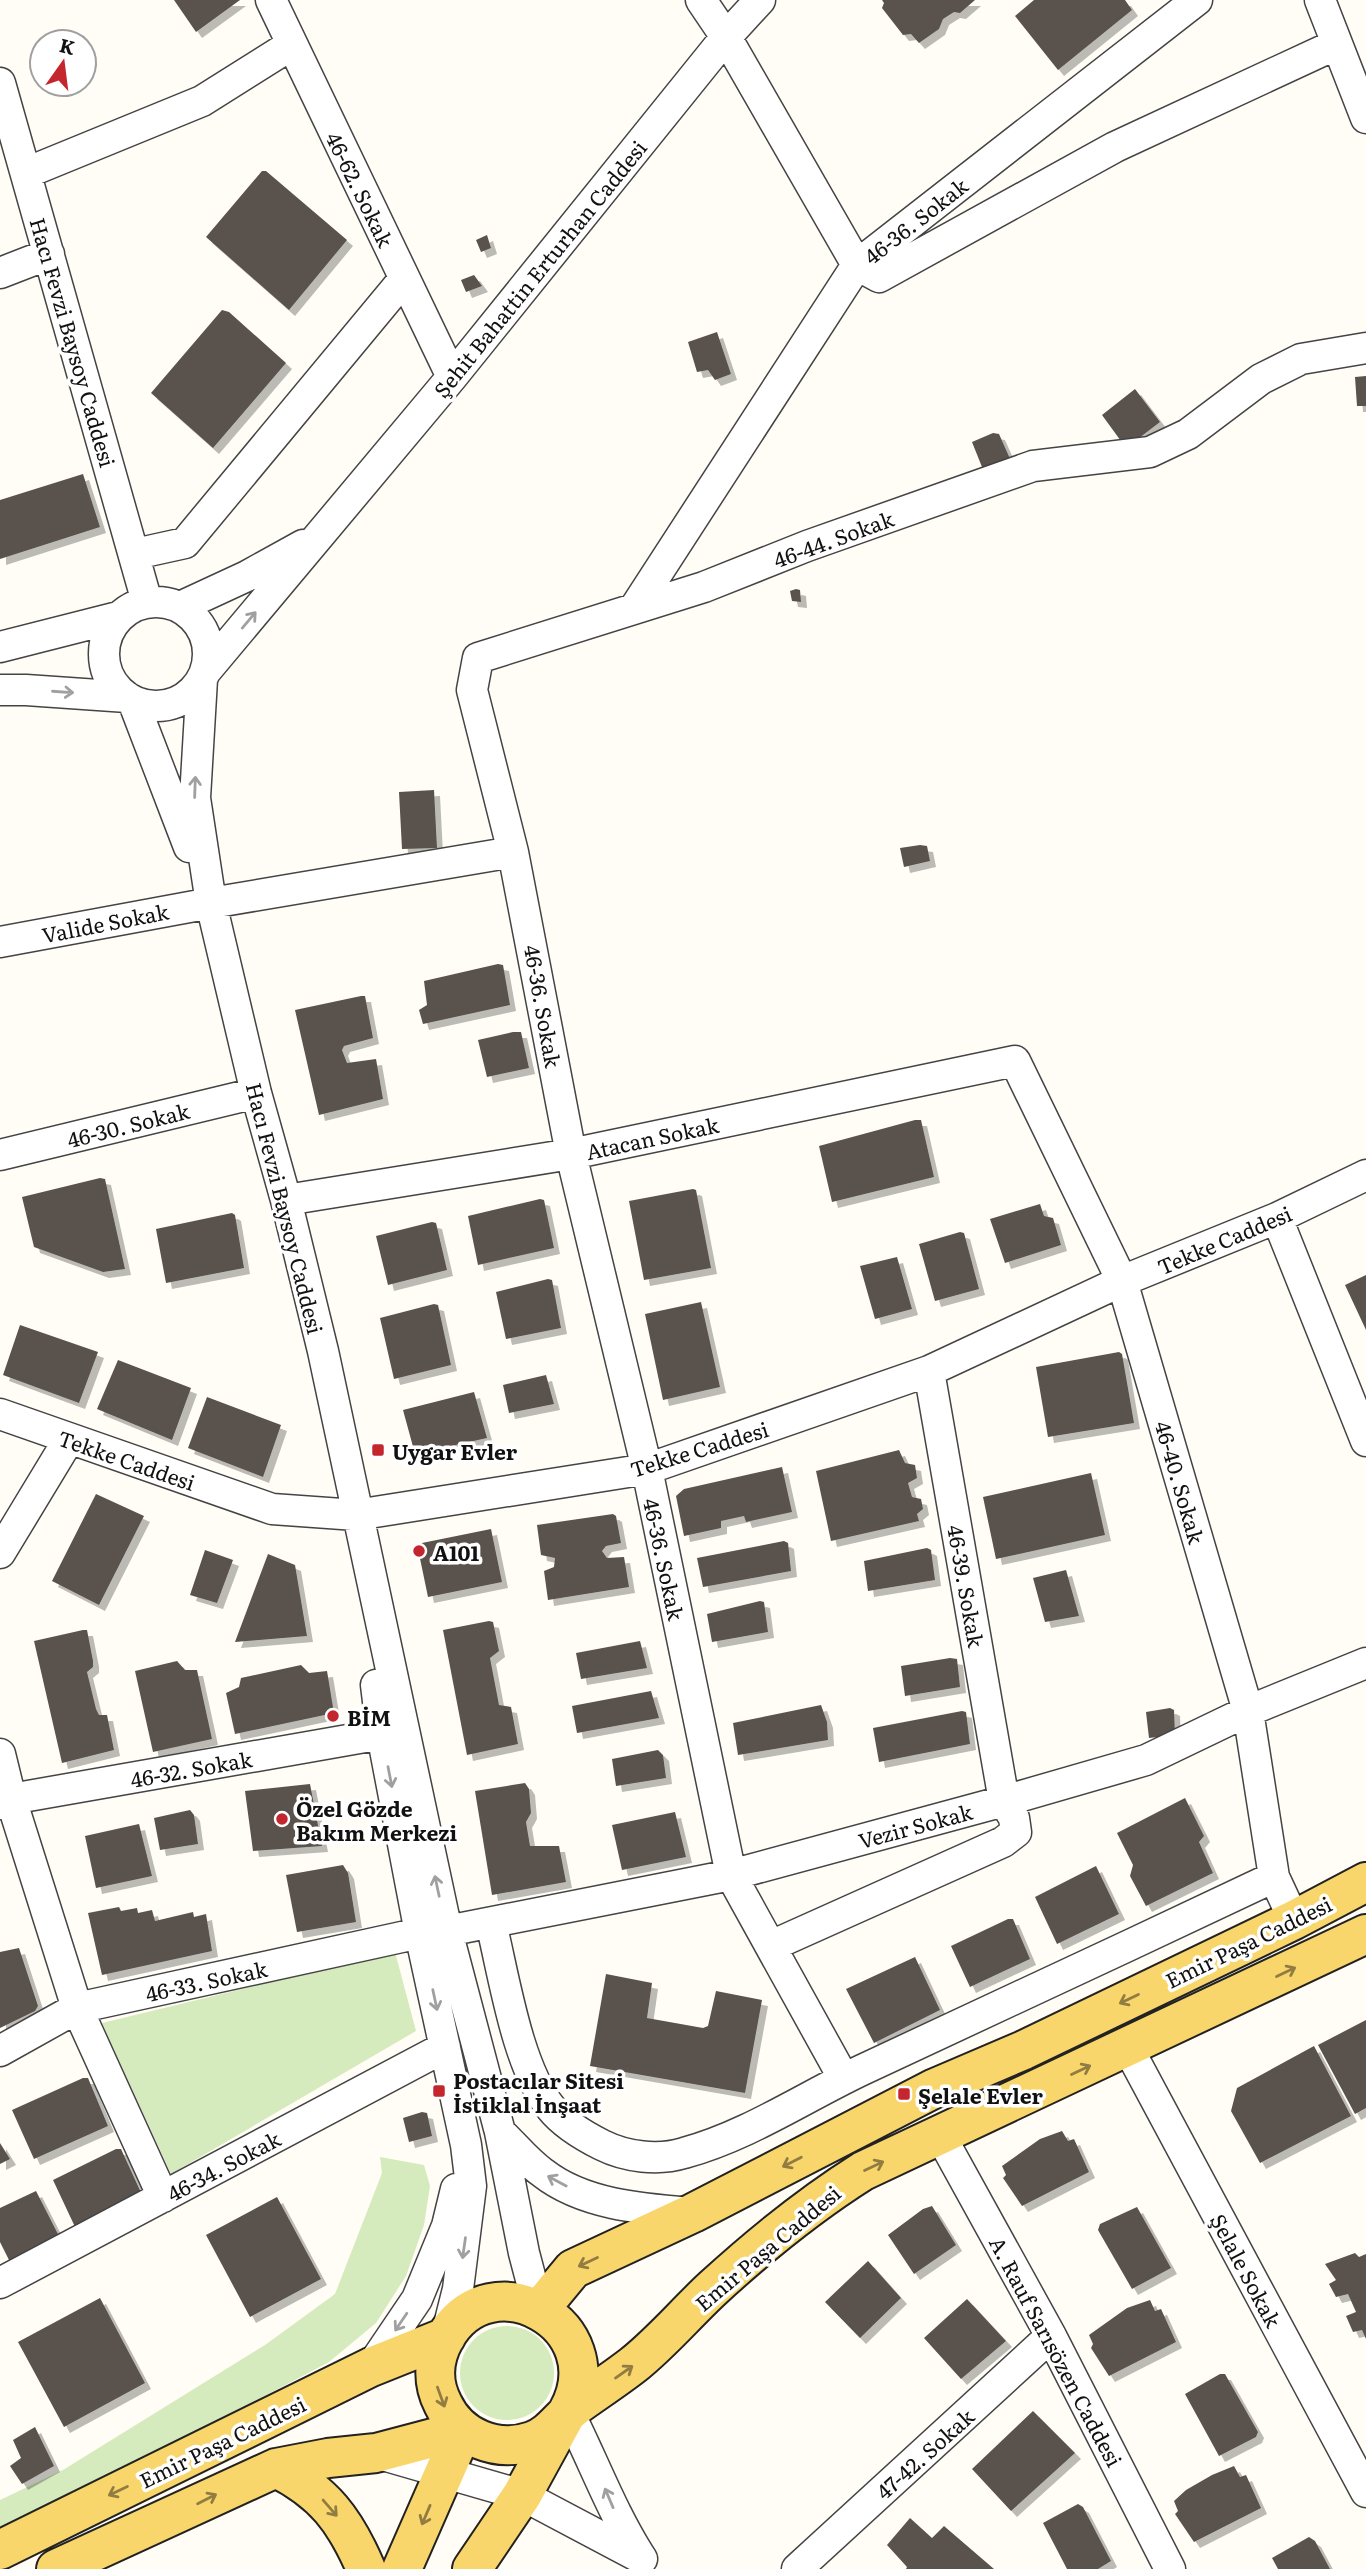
<svg xmlns="http://www.w3.org/2000/svg" width="1366" height="2569" font-family="Literata,serif">
<style>
.green{fill:#d5ebbd}
.building{fill:#5a524d;filter:url(#shadow)}
.lines{fill:none;stroke-linecap:round;stroke-linejoin:round}
.minor-casing{stroke:#444;stroke-width:33}
.major-casing{stroke:#222;stroke-width:42}
.minor{stroke:#fff;stroke-width:30}
.major{stroke:#f9d66b;stroke-width:38}
.oneway{stroke:#a0a0a0}
.oneway2{stroke:#917d42}
.poi-dot{fill:#c4262e;stroke:#fff;stroke-width:2.5}
.labels{text-anchor:middle;dominant-baseline:central;stroke-width:7;stroke-linejoin:round;paint-order:stroke}
.street-label{font-size:21px;fill:#111;stroke:#fff}
.poi-label{font-size:21px;font-weight:bold;fill:#111;stroke:#fff;text-anchor:start}
</style>
<defs>
<filter id="shadow"><feDropShadow dx="6" dy="6" stdDeviation="0" flood-color="#0004"/></filter>
</defs>
<rect width="100%" height="100%" fill="#fffdf5"/>
<path class="green" d="M395 1952 416 2031 171 2174 102 2023Z
M380 2157 424 2165 430 2186 424 2225 406 2276 376 2323 329 2362 0 2535V2500L63 2470 265 2345 335 2294 382 2173Z
M460 2373a47 47 0 1 1 94 0a47 47 0 1 1-94 0Z"/>
<path class="building" d="M174 0H240L196 32Z
M882 0H975L960 13 954 12 943 19 939 29 919 43 911 34 903 35 882 8 884 3Z
M1034 0H1125L1132 10 1058 70 1015 16Z
M262 171H266L347 240 289 310 206 237Z
M487 235 491 248 481 252 476 240Z
M474 275 482 286 466 292 461 280Z
M222 310 229 312 286 363 213 448 151 393Z
M717 332 731 374 715 380 708 370 697 372 688 342Z
M1366 376V406H1357L1355 377Z
M1135 389 1160 422 1126 448 1102 415Z
M993 433 999 434 1011 461 984 472 972 442Z
M83 474 100 527 0 559V500Z
M796 589 800 590 801 602 792 601 790 591Z
M434 790 437 848 402 849 399 792Z
M920 845 927 846 930 861 904 867 900 848Z
M498 964 503 965 510 1005 423 1024 419 1010 427 1005 424 981Z
M361 996H365L373 1038 344 1046 342 1050 347 1063 376 1059 383 1099 319 1115 295 1010Z
M513 1032H521L529 1068 487 1077 478 1040Z
M915 1120H921L934 1177 832 1202 819 1146Z
M100 1178 105 1179 125 1269 103 1272 34 1247 22 1197Z
M693 1189 696 1190 711 1268 644 1280 629 1201Z
M540 1199 544 1200 554 1248 478 1265 468 1216Z
M1040 1204 1044 1216 1053 1218 1061 1245 1005 1263 990 1219Z
M232 1213 235 1215 244 1268 166 1283 156 1229Z
M432 1222 436 1223 447 1270 388 1285 376 1236Z
M960 1232 964 1233 979 1289 935 1301 919 1244Z
M897 1257 912 1309 875 1319 860 1266Z
M1366 1275V1330L1345 1285Z
M548 1279 552 1280 561 1328 506 1339 496 1292Z
M701 1302 720 1387 663 1400 645 1314Z
M434 1304 438 1305 451 1365 394 1379 380 1318Z
M20 1325 98 1352 79 1403 3 1375Z
M1119 1352 1122 1354 1134 1423 1048 1437 1036 1367Z
M118 1360 191 1388 172 1440 97 1409Z
M546 1375 554 1404 509 1413 503 1385Z
M474 1392 487 1438 415 1454 403 1410Z
M207 1397 281 1425 263 1477 188 1448Z
M899 1450 905 1463 915 1465 917 1478 908 1483 912 1497 921 1499 923 1509 917 1514 919 1521 831 1541 816 1471Z
M782 1467 792 1512 746 1522 744 1516 721 1521V1528L684 1536 676 1496 684 1489Z
M1091 1473 1105 1535 996 1559 983 1497Z
M96 1494 144 1516 99 1605 52 1581Z
M613 1514 616 1516 621 1543 606 1546 602 1551 607 1558 624 1557 629 1587 548 1600 544 1571 554 1567 555 1558 541 1555 537 1525Z
M491 1529 502 1582 428 1597 417 1544Z
M784 1541 788 1543 791 1571 703 1587 697 1558Z
M927 1548 931 1550 935 1580 868 1591 864 1561Z
M205 1550 233 1560 217 1603 190 1595Z
M268 1554 295 1565 307 1636 235 1642Z
M1066 1570 1079 1616 1045 1622 1033 1578Z
M760 1601 764 1602 768 1632 712 1642 707 1614Z
M489 1621 493 1622 499 1651 490 1658 499 1705 511 1707 518 1744 467 1755 443 1630Z
M83 1630H87L93 1661V1667L87 1672 96 1709 99 1715H107L114 1750 62 1763 34 1641Z
M640 1641 647 1668 581 1679 576 1653Z
M950 1658 957 1659 960 1687 905 1696 901 1666Z
M177 1661 185 1670H197L212 1739 153 1752 135 1671Z
M301 1665 309 1673 327 1671 334 1713 235 1734 226 1693 239 1687 241 1678Z
M651 1691 659 1718 577 1733 572 1706Z
M821 1705 827 1722 828 1740 738 1755 733 1723Z
M1170 1708 1174 1710 1175 1735 1149 1738 1146 1712Z
M962 1711 966 1712 970 1744 879 1762 873 1728Z
M658 1750 663 1755 666 1778 616 1786 612 1759Z
M525 1783 529 1789 531 1813 526 1822 530 1846H559L566 1882 492 1895 475 1791Z
M310 1784 322 1846 253 1851 245 1791Z
M1185 1798 1204 1836 1199 1842 1213 1873 1146 1906 1130 1876 1133 1865 1117 1833Z
M190 1810 194 1815 198 1844 160 1850 154 1818Z
M675 1812 686 1857 622 1870 612 1825Z
M139 1824 152 1876 96 1888 85 1836Z
M343 1865 348 1873 356 1922 297 1932 286 1875Z
M1096 1866 1119 1914 1057 1944 1035 1897Z
M119 1907 121 1911 137 1908 138 1913 152 1910 155 1921 193 1912 194 1917 206 1914 212 1951 102 1975 88 1913Z
M1008 1919H1013L1030 1959 970 1987 951 1946Z
M19 1948 38 2006 35 2011 0 2028V1952Z
M915 1957 940 2010 874 2043 846 1989Z
M606 1974 652 1983 647 2018 703 2028 708 2026 716 1991 762 2000 745 2093 590 2066Z
M1366 2020V2108L1355 2114 1318 2045Z
M1314 2046 1351 2116 1260 2163 1231 2111 1237 2088Z
M83 2078H88L108 2126 34 2159 12 2110Z
M422 2112 427 2113 432 2136 409 2142 403 2118Z
M1062 2131 1068 2141 1074 2139 1089 2172 1022 2206 1003 2178 1006 2175 1002 2166 1040 2139Z
M0 2143 10 2159 0 2164Z
M116 2149H121L143 2197 76 2229 53 2180Z
M36 2191 62 2242 12 2266 0 2242V2208Z
M277 2197 321 2279 250 2317 206 2235Z
M932 2206 956 2245 914 2274 888 2235 923 2209Z
M1137 2207 1171 2268 1132 2289 1098 2230 1100 2224Z
M1355 2253 1359 2257 1366 2254V2339L1362 2330 1353 2332 1346 2316 1356 2312 1348 2294 1336 2297 1329 2284 1336 2280 1325 2264Z
M868 2261 901 2298 860 2338 825 2302Z
M100 2298 145 2383 64 2427 18 2342Z
M967 2299 1006 2341 961 2379 924 2338Z
M1150 2300 1155 2311 1161 2309 1176 2342 1109 2376 1091 2348 1093 2344 1089 2335 1127 2308Z
M1220 2374H1225L1258 2432 1256 2437 1219 2456 1185 2394Z
M1033 2411 1075 2453 1011 2511 972 2469Z
M35 2427 54 2466 22 2484 10 2466 21 2458 13 2440Z
M1234 2466 1240 2477 1246 2475 1261 2508 1194 2542 1175 2514 1178 2511 1174 2501 1186 2490 1212 2475Z
M1078 2504 1083 2507 1111 2561 1098 2569H1067L1043 2523Z
M910 2518 932 2538 944 2526 994 2569H906L907 2567 887 2545Z
M1309 2537 1315 2541 1330 2569H1278L1272 2558Z"/>
<g class="lines">
<g class="minor-casing">
<path id="minor" d="M271 0 452 377
M701 0 726 37 857 265 879 277 1115 147 1337 44
M1320 0 1366 118
M0 83 147 602
M26 173 202 101 291 45
M0 273 49 254
M135 554 185 543 404 279
M104 654a52 52 0 1 1 104 0a52 52 0 1 1-104 0Z
M180 607 247 576 303 545
M634 609 857 265 1197 0
M0 647 118 617
M205 672 452 377 726 37 760 0
M202 679 195 798 211 903 256 1093 286 1200 323 1351 447 1931 500 2132 524 2253 539 2310
M0 690H26L127 697
M133 701 189 847
M0 942 211 903 513 852
M0 1155 256 1093
M286 1200 571 1154 1015 1061 1122 1281 1248 1711 1274 1877 1294 1920
M1277 1218 1366 1441
M0 1414 272 1509 356 1515 647 1469 929 1371 1122 1281 1277 1218 1366 1175
M0 1553 69 1439
M376 1685 382 1734 420 1933 466 2145 471 2186 458 2289 446 2337
M0 1754 11 1799 77 2008 163 2197
M0 1804 11 1799 382 1734
M491 1923C504 1976 517 2066 551 2108 563 2123 584 2136 602 2145 626 2157 658 2161 684 2153 747 2136 803 2098 862 2070 999 2006 1137 1942 1274 1877
M447 1931 731 1875 1004 1801 1146 1760 1248 1711 1366 1663
M771 1946 1003 1842 1016 1832 1014 1818 1004 1801 929 1371
M1128 2048 1366 2492
M0 2051 77 2008 420 1933
M844 2079 731 1875 647 1469 571 1154 513 852 472 690 478 658 704 587 807 546 1033 466 1150 452 1188 434 1261 379 1301 359 1366 348
M500 2132C514 2145 527 2162 543 2173 584 2205 643 2209 693 2213
M940 2135 1051 2336 1170 2569
M0 2283 445 2047
M371 2367 417 2299 447 2226 456 2189
M568 2411C593 2460 612 2513 642 2559
M376 2453 522 2495 641 2558
M797 2569 1051 2336"/>
</g>
<g class="major-casing">
<path id="major" d="M539 2310 573 2269 693 2213 935 2088 1024 2050 1294 1920 1366 1882
M276 2468C324 2492 345 2520 366 2569
M0 2550 371 2367 446 2337
M56 2569 276 2468 328 2458 376 2453 463 2430
M402 2569 463 2430
M472 2569 522 2495 568 2411C615 2325 490 2257 445 2338 433 2359 432 2383 443 2404 459 2438 497 2453 532 2441 552 2434 561 2416 577 2405 595 2392 615 2379 633 2365 662 2342 686 2313 713 2288 760 2245 809 2205 863 2171L1366 1934"/>
</g>
<use href="#minor" class="minor"/>
<use href="#major" class="major"/>
</g>
<defs><path id="oneway-shaft" d="M-6 0H5M1.5-3L5.5 0L1.5 3" fill="none" stroke-width="1.6" stroke-linecap="round" stroke-linejoin="round" transform="scale(1.75)"/></defs>
<g class="oneway">
<use href="#oneway-shaft" transform="translate(249 620) rotate(-50)"/>
<use href="#oneway-shaft" transform="translate(63 692) rotate(4)"/>
<use href="#oneway-shaft" transform="translate(195 787) rotate(-88)"/>
<use href="#oneway-shaft" transform="translate(390 1777) rotate(79)"/>
<use href="#oneway-shaft" transform="translate(437 1886) rotate(-102)"/>
<use href="#oneway-shaft" transform="translate(435 2000) rotate(78)"/>
<use href="#oneway-shaft" transform="translate(557 2181) rotate(-152)"/>
<use href="#oneway-shaft" transform="translate(464 2248) rotate(98)"/>
<use href="#oneway-shaft" transform="translate(401 2322) rotate(124)"/>
<use href="#oneway-shaft" transform="translate(609 2498) rotate(-113)"/>
</g>
<g class="oneway2">
<use href="#oneway-shaft" transform="translate(1286 1972) rotate(-26)"/>
<use href="#oneway-shaft" transform="translate(1129 1999) rotate(154)"/>
<use href="#oneway-shaft" transform="translate(1081 2070) rotate(-25)"/>
<use href="#oneway-shaft" transform="translate(792 2162) rotate(153)"/>
<use href="#oneway-shaft" transform="translate(874 2166) rotate(-25)"/>
<use href="#oneway-shaft" transform="translate(588 2262) rotate(155)"/>
<use href="#oneway-shaft" transform="translate(624 2372) rotate(-35)"/>
<use href="#oneway-shaft" transform="translate(441 2397) rotate(70)"/>
<use href="#oneway-shaft" transform="translate(118 2491) rotate(154)"/>
<use href="#oneway-shaft" transform="translate(207 2499) rotate(-27)"/>
<use href="#oneway-shaft" transform="translate(330 2508) rotate(49)"/>
<use href="#oneway-shaft" transform="translate(426 2515) rotate(113)"/>
</g>
<g class="poi-dot">
<rect x="371" y="1443" width="14" height="14" rx="3.5"/>
<circle cx="419" cy="1551" r="7"/>
<circle cx="333" cy="1716" r="7"/>
<circle cx="282" cy="1819" r="7"/>
<rect x="432" y="2084" width="14" height="14" rx="3.5"/>
<rect x="897" y="2087" width="14" height="14" rx="3.5"/>
</g>
<g class="labels">
<g class="street-label">
<text transform="translate(361 189) rotate(64)">46-62. Sokak</text>
<text transform="translate(915 220) rotate(-38)">46-36. Sokak</text>
<text transform="translate(539 268) rotate(-51)">Şehit Bahattin Erturhan Caddesi</text>
<text transform="translate(74 342) rotate(74)">Hacı Fevzi Baysoy Caddesi</text>
<text transform="translate(833 538) rotate(-20)">46-44. Sokak</text>
<text transform="translate(105 922) rotate(-11)">Valide Sokak</text>
<text transform="translate(544 1006) rotate(80)">46-36. Sokak</text>
<text transform="translate(128 1124) rotate(-14)">46-30. Sokak</text>
<text transform="translate(652 1137) rotate(-12)">Atacan Sokak</text>
<text transform="translate(286 1208) rotate(76)">Hacı Fevzi Baysoy Caddesi</text>
<text transform="translate(1224 1239) rotate(-23)">Tekke Caddesi</text>
<text transform="translate(699 1448) rotate(-17)">Tekke Caddesi</text>
<text transform="translate(127 1459) rotate(19)">Tekke Caddesi</text>
<text transform="translate(1181 1482) rotate(74)">46-40. Sokak</text>
<text transform="translate(665 1559) rotate(78)">46-36. Sokak</text>
<text transform="translate(967 1586) rotate(80)">46-39. Sokak</text>
<text transform="translate(191 1768) rotate(-10)">46-32. Sokak</text>
<text transform="translate(915 1825) rotate(-15)">Vezir Sokak</text>
<text transform="translate(1248 1941) rotate(-26)">Emir Paşa Caddesi</text>
<text transform="translate(206 1980) rotate(-12)">46-33. Sokak</text>
<text transform="translate(223 2165) rotate(-28)">46-34. Sokak</text>
<text transform="translate(767 2247) rotate(-40)">Emir Paşa Caddesi</text>
<text transform="translate(1247 2270) rotate(62)">Şelale Sokak</text>
<text transform="translate(1057 2351) rotate(62)">A. Rauf Sarısözen Caddesi</text>
<text transform="translate(222 2441) rotate(-26)">Emir Paşa Caddesi</text>
<text transform="translate(924 2453) rotate(-42)">47-42. Sokak</text>
</g>
<g class="poi-label">
<text x="392" y="1450">Uygar Evler</text>
<text x="433" y="1551">A101</text>
<text x="347" y="1716">BİM</text>
<text x="296" y="1807">Özel Gözde<tspan x="296" dy="24">Bakım Merkezi</tspan></text>
<text x="453" y="2079">Postacılar Sitesi<tspan x="453" dy="24">İstiklal İnşaat</tspan></text>
<text x="918" y="2094">Şelale Evler</text>
</g>
</g>
<g transform="translate(63 63) rotate(14)"><circle r="33" fill="#ffffff" stroke="#a0a0a0" stroke-width="2"/>
<path d="M0-5L12 26L0 18L-12 26Z" fill="#c4262e"/>
<text y="-10" font-size="19" font-weight="bold" text-anchor="middle" fill="#111111">K</text>
</g>
</svg>
